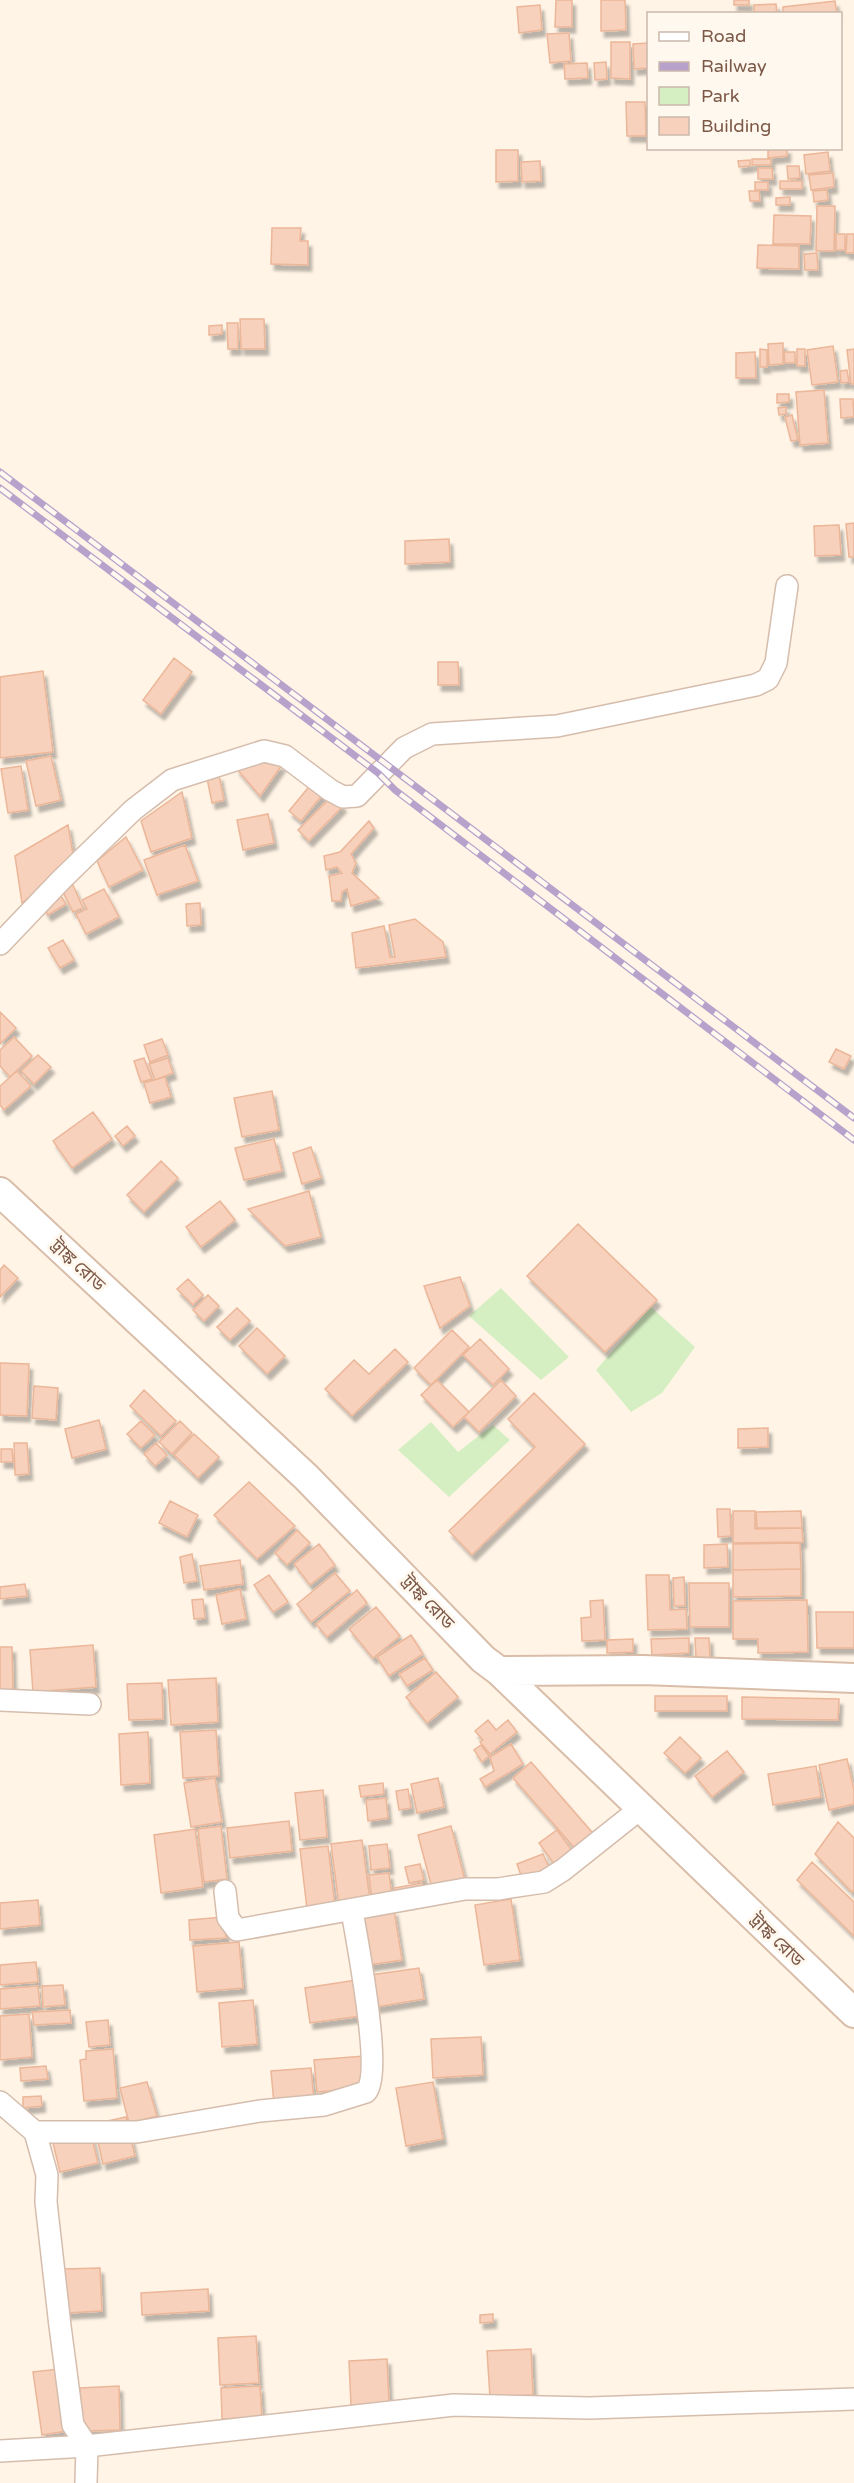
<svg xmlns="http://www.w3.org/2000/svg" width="854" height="2483" font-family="'Varela Round','Noto Sans Bengali',sans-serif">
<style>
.green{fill:#d6efc2}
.building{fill:#f7d1bb;stroke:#ecb699;stroke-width:1.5;filter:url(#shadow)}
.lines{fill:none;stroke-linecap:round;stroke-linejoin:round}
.street-casing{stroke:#d5bdad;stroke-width:24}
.secondary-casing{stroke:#d9bda9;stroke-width:32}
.street{stroke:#fff;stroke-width:21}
.secondary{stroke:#fff;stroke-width:28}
.rail-casing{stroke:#b7a2cb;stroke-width:7}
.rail{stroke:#fff8ef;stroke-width:4.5;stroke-dasharray:14;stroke-linecap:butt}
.labels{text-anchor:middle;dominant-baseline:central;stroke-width:6;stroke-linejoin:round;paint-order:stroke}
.street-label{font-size:18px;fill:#7c5847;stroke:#fff8ef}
</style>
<defs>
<filter id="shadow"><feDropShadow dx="3.5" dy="6" stdDeviation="1.5" flood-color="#0004"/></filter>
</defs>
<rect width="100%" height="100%" fill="#fff4e6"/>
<path class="green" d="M501 1288 569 1357 541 1380 469 1316Z
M651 1307 695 1347 662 1393 631 1412 596 1370Z
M431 1422 458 1452 493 1425 510 1440 449 1497 398 1450Z"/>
<path class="building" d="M556 0H572V27H555Z
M601 0H625L626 30 601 31Z
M734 0H749V5H734Z
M835 1 837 14H783V7Z
M776 4 777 14H754V5Z
M540 5 542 30 519 33 517 7Z
M569 33 571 61 550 63 547 34Z
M611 42H630V79L611 78Z
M648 43V68L634 69 633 44Z
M606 62 607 79 595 80 594 63Z
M587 63 588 78 565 79 564 64Z
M626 102H645L646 136H627Z
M768 148H787V156L768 158Z
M496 150H518V181L496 182Z
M828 152 830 171 806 174 804 155Z
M752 159H771V165H752Z
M750 160V166L739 167 738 161Z
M540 161 541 181 522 182 521 162Z
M787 166H799L800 178 788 179Z
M758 168H772L773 179H758Z
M833 173 834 187 811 190 809 175Z
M780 181H802V189H780Z
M755 182H768V190H755Z
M827 190 828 200 814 202 813 191Z
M749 191H759L760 201H750Z
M790 197V205H776V198Z
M817 206H835L834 251H816Z
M774 215 811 216 810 244H773Z
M272 228H301L300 241H308V265L271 264Z
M836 234H845V250H836Z
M847 234H854V253H846Z
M758 245 799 246V269L757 268Z
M817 253 818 270H805L804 254Z
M240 319H264L265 349H241Z
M227 323H238V349H228Z
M222 325V334L209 335V326Z
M783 343V364L769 365 768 344Z
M833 346 838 382 812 385 807 350Z
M760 349 767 350V367H760Z
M797 349H805V366H797Z
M854 349V384H851L847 350Z
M755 352 756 378H736V353Z
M784 352H795V363H785Z
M847 370 849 382 841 383 840 371Z
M824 390 828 443 800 445 796 392Z
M777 394H789V402L777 403Z
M840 399H853L854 417 841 418Z
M786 407V414L779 415 778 408Z
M792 415 798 440 791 441 785 417Z
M854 523V557H849L846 524Z
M839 525 841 555 815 556 814 526Z
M449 539 450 562 405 564V541Z
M174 658 192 672 161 714 143 700Z
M438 662H458L459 685H438Z
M43 671 53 752 0 758V677Z
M51 756 61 800 36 806 26 761Z
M258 759 282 765 260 796 236 768Z
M21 766 28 810 8 813 1 769Z
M219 775 224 800 212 803 207 778Z
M312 783 324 793 301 821 289 811Z
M182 792 192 838 151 852 141 821Z
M332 796 343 806 309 841 298 830Z
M268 814 274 843 243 850 237 820Z
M369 821 374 828 351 854 356 863 352 873 379 898 351 906 347 889 342 892 341 901H332L329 876 342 873 337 867 326 870 324 856 340 852Z
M68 825 74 860 22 903 15 856Z
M126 837 143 870 109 887 97 861Z
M185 845 198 881 157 895 144 860Z
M73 885 83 908 73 912 62 890Z
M104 889 119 917 86 934 76 914 87 909 82 900Z
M61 896 66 904 48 915 43 907Z
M200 903 201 925 187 926 186 904Z
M415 919 443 942 446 957 356 968 352 933 384 926 390 957H395L389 925Z
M63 940 74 960 60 968 48 948Z
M0 1012 16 1028 0 1044Z
M14 1037 32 1056 10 1077 0 1066V1050Z
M162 1039 168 1055 150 1062 144 1045Z
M836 1049 851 1056 844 1069 829 1062Z
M38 1055 51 1067 34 1084 21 1071Z
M144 1058 152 1079 141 1082 134 1061Z
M168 1058 173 1073 155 1080 149 1064Z
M17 1071 31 1086 4 1110 0 1105V1086Z
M165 1077 171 1097 150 1103 144 1083Z
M272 1091 279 1130 242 1137 234 1098Z
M93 1112 112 1139 72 1168 53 1141Z
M127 1126 135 1136 123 1146 115 1136Z
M274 1139 282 1171 244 1180 235 1148Z
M311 1147 321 1178 302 1184 293 1153Z
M161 1161 178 1178 144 1212 127 1195Z
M309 1191 321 1237 285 1246 248 1209Z
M220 1201 235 1220 201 1247 186 1227Z
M578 1224 657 1300 605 1352 527 1276Z
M4 1265 18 1278 0 1297V1270Z
M460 1277 470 1306 440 1328 424 1286Z
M188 1279 203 1295 193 1305 177 1289Z
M208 1295 219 1306 204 1321 193 1310Z
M237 1308 250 1321 230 1340 217 1327Z
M257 1328 285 1356 267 1374 239 1346Z
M452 1330 469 1347 431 1385 414 1368Z
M480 1339 509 1369 493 1385 463 1355Z
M395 1349 408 1362 352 1416 325 1389 354 1360 369 1374Z
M0 1363 29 1364 27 1416 0 1415Z
M437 1380 469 1412 453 1427 421 1395Z
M501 1380 516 1396 479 1432 464 1417Z
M34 1386 58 1388 56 1420 32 1418Z
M144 1390 176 1421 161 1436 130 1406Z
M534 1393 585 1444 472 1555 449 1531 535 1447 508 1419Z
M99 1420 106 1449 72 1458 65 1429Z
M141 1421 155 1435 141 1448 127 1434Z
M180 1421 192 1433 172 1454 159 1442Z
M768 1428V1447L738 1448V1429Z
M194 1434 219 1457 198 1478 174 1455Z
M14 1443H27L29 1474 15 1475Z
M156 1443 167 1455 155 1466 144 1454Z
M1 1449H12L13 1462H1Z
M249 1482 295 1526 257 1559 214 1515Z
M170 1501 198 1515 187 1537 159 1523Z
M717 1509H730L731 1536 718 1537Z
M733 1511H755V1529L802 1528 803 1542 733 1543Z
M801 1511 802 1528H757L756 1512Z
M297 1530 310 1543 287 1565 275 1553Z
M800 1543 801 1569 733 1570V1544Z
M319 1544 335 1565 310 1585 294 1564Z
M727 1544 728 1567 704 1568V1545Z
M192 1554 197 1581 184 1583 180 1557Z
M240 1560 243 1584 204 1590 200 1566Z
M801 1569V1596L733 1597V1570Z
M335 1573 350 1591 311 1622 297 1604Z
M269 1575 288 1602 273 1612 254 1585Z
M646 1575H669L670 1610 686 1609 687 1629 648 1630Z
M684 1577 685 1606H674L673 1578Z
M689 1583H729V1627H690Z
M25 1584 27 1596 0 1599V1587Z
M240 1589 246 1619 222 1624 216 1595Z
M357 1590 367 1603 327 1637 316 1624Z
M203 1599 205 1618 194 1619 192 1600Z
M603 1600 605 1640 582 1641 581 1618 591 1617 590 1601Z
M807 1600 808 1652 758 1653V1639H733V1601Z
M376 1607 400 1636 373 1658 349 1629Z
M816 1612H854V1648H817Z
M411 1635 423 1654 389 1676 377 1657Z
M689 1638V1653L652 1655 651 1639Z
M695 1638H709L710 1658 696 1659Z
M633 1639V1652L607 1653V1640Z
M93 1645 96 1687 33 1692 30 1650Z
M0 1647H12L13 1693H0Z
M425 1658 433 1670 407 1686 399 1674Z
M436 1672 458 1697 427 1723 406 1697Z
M216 1678 218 1722 171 1725 168 1680Z
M162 1683 163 1719 129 1720 127 1684Z
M655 1696H727V1711H655Z
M742 1697 839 1699 838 1720 742 1719Z
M488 1720 496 1730 508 1720 517 1732 490 1754 480 1742 483 1740 475 1731Z
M216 1730 219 1776 183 1778 180 1732Z
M148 1732 150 1783 121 1785 119 1734Z
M680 1737 701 1758 685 1773 664 1753Z
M511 1744 523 1764 485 1787 480 1779 494 1771 490 1757Z
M481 1745 489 1756 482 1762 474 1750Z
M727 1751 744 1772 712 1797 695 1776Z
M847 1759 854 1790V1804L829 1810 819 1765Z
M531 1762 597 1838 579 1853 513 1778Z
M816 1766 821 1797 773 1805 768 1774Z
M215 1778 222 1822 191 1827 184 1783Z
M438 1778 444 1807 417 1813 411 1784Z
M383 1783 384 1794 361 1797 359 1786Z
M408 1789 411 1808 399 1810 396 1791Z
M323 1790 327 1837 300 1840 295 1793Z
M386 1798 388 1818 368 1821 366 1800Z
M289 1821 292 1851 230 1858 227 1828Z
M838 1822 854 1838V1889L852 1892 815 1854Z
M221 1826 227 1879 204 1882 198 1829Z
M451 1826 465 1880 432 1888 418 1835Z
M195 1829 203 1887 161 1893 154 1835Z
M557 1830 573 1852 555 1865 539 1843Z
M362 1840 370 1901 339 1905 331 1844Z
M387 1844 390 1868 371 1870 369 1846Z
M328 1846 335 1906 307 1909 300 1849Z
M543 1854 550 1870 523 1881 517 1864Z
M812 1862 854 1902V1936L797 1880Z
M420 1864 424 1880 409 1883 405 1867Z
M389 1873 392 1898 372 1900 369 1875Z
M422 1883 424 1896 396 1900 394 1888Z
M511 1899 520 1960 484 1965 475 1905Z
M38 1900 40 1925 0 1929V1903Z
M394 1910 402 1960 369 1965 361 1915Z
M224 1917 226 1938 190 1940 189 1920Z
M239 1942 243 1988 197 1992 193 1946Z
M36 1962 38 1982 0 1985V1965Z
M419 1968 424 1999 376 2007 371 1975Z
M356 1980 361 2016 310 2023 305 1988Z
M63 1985 65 2005 43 2007 42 1986Z
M38 1986 40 2006 0 2009V1989Z
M253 2000 257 2044 222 2047 219 2003Z
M70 2010 71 2023 34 2025 32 2012Z
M29 2014 32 2057 0 2060V2016Z
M108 2020 110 2045 89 2047 86 2022Z
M481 2037 483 2075 433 2078 431 2039Z
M113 2049 117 2098 84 2101 80 2060 86 2059V2051Z
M364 2056 366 2088 317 2092 314 2060Z
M46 2066 48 2079 21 2081 20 2068Z
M311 2068 314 2100 274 2104 271 2071Z
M147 2082 157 2116 129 2123 120 2088Z
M433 2082 443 2139 406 2146 396 2088Z
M41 2096 42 2106 23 2108V2097Z
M126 2117 135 2156 103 2164 94 2124Z
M91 2134 98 2163 60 2172 53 2143Z
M100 2268 102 2311 66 2313 64 2269Z
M208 2289 209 2311 142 2315 141 2293Z
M493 2314V2322L480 2323V2315Z
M256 2336 259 2383 220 2385 218 2338Z
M531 2349 533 2395 490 2397 487 2351Z
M387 2359 389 2403 351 2405 349 2361Z
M59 2369 67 2431 42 2435 33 2372Z
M119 2386 120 2430 82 2431 80 2388Z
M260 2386 262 2417 222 2419 221 2388Z"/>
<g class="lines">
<g class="street-casing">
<path id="street" d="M0 944 61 880 133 810 172 780 264 751 285 756 330 790 343 797 357 796 404 748 432 734 557 726 756 685 768 679 776 663 787 586
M0 1700 90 1704
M225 1891 228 1918 237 1930 465 1889H498L544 1882 563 1870 641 1808
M0 2102 35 2132 47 2175 46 2202 60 2326 73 2425 87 2446 86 2483
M35 2132H137L260 2111 324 2105 366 2092C383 2072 357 1941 352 1911
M0 2451 87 2446 454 2405 590 2408 854 2399"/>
</g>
<g class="secondary-casing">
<path id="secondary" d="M0 1192 306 1477 483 1659 499 1671 854 2013
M499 1671 643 1670 854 1678"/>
</g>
<use href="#street" class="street"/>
<use href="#secondary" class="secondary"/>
<g class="rail-casing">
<path id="rail" d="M0 472 854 1118
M0 488 378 773 395 790 854 1140"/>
</g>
<use href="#rail" class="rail"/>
</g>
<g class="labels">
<g class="street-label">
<text transform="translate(78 1265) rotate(43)">ট্রাঙ্ক রোড</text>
<text transform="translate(428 1602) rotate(46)">ট্রাঙ্ক রোড</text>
<text transform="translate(777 1940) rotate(44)">ট্রাঙ্ক রোড</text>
</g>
</g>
<rect x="647" y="12" width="195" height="138" fill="#fff8ef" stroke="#cbb8ac" stroke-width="1.5"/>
<rect x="659" y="32" width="30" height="9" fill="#ffffff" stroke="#cbb8ac" stroke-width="1.5"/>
<text x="701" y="42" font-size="18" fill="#7c5847">Road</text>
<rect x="659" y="62" width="30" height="9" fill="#b7a2cb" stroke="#cbb8ac" stroke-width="1.5"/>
<text x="701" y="72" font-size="18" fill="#7c5847">Railway</text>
<rect x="659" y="87" width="30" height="18" fill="#d6efc2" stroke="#cbb8ac" stroke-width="1.5"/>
<text x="701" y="102" font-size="18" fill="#7c5847">Park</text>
<rect x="659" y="117" width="30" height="18" fill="#f7d1bb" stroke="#cbb8ac" stroke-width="1.5"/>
<text x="701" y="132" font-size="18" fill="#7c5847">Building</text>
</svg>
